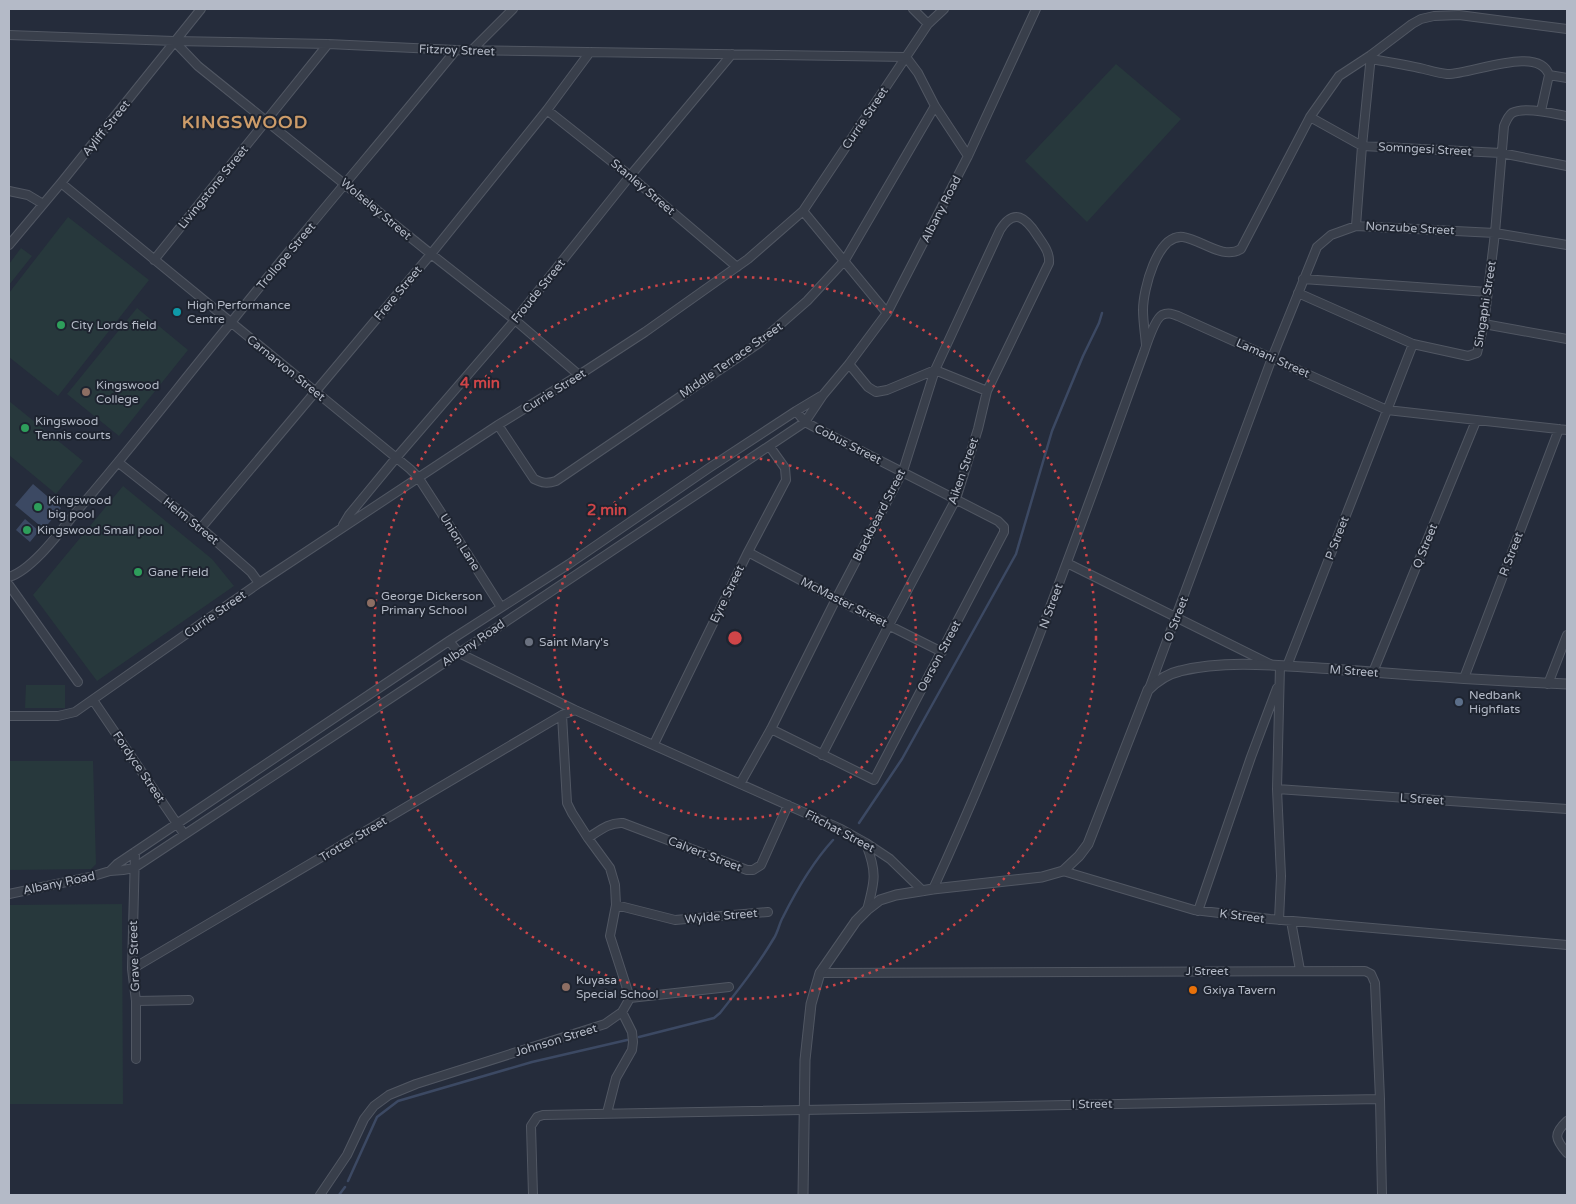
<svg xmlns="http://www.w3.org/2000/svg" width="1576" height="1204" font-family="'Varela Round',sans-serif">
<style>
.green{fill:#27383c}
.water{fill:#3c4963}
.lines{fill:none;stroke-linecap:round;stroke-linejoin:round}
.stream{stroke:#3c4963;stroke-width:2.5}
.minor-casing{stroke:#515763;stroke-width:10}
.tertiary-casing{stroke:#515763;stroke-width:11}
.minor{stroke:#393f4b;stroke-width:8}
.tertiary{stroke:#393f4b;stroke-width:9}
.ring{fill:none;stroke:#cf4548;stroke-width:2.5;stroke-dasharray:2.5 5}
.culture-dot{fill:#0f9aa8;stroke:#1e2430;stroke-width:2}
.leisure-dot{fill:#2e9e5b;stroke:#1e2430;stroke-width:2}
.education-dot{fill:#8d6e63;stroke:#1e2430;stroke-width:2}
.worship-dot{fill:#6b7280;stroke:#1e2430;stroke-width:2}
.service-dot{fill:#5c6f8a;stroke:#1e2430;stroke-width:2}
.food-dot{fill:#e8710a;stroke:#1e2430;stroke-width:2}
.labels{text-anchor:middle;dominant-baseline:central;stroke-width:4;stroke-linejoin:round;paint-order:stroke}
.street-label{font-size:12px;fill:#b4bac7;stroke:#1e2430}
.poi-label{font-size:12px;fill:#b4bac7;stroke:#1e2430;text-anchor:start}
.district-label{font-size:18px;font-weight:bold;letter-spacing:1px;fill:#cd9c69;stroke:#1e2430}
.centre{fill:#cf4548;stroke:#1e2430;stroke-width:2.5}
.ring-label{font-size:15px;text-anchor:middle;font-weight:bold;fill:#cf4548;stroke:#1e2430;stroke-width:4;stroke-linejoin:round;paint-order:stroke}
</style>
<rect width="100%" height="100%" fill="#252c3b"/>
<path class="green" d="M1116 64 1181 119 1087 222 1025 161Z
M68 217 149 280 58 396 9 357V293Z
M21 248 32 256 9 285V264Z
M137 308 188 350 119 436 67 394Z
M9 401 83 461 56 494 9 455Z
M123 486 212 559 234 586 97 681 33 595Z
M26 685H65V708H25Z
M9 761H93L96 864 91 869 9 870Z
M122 904 123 1104H9V905Z"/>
<path class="water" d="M33 484 61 508 44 529 15 505Z
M25 519 39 531 30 542 16 530Z"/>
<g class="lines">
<path class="stream" d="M859 823 902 759 1016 554 1052 431 1083 356 1099 323 1102 313
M639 1037 714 1018 720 1013C739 989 758 965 774 938 778 932 779 924 783 917 796 891 813 862 833 840
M348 1181 377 1117 398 1101 532 1062 627 1040
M339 1195 345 1187"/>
<g class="minor-casing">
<path id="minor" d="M913 9 928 24
M9 35 174 41 328 44 456 50 906 57 918 73 935 106 968 156
M174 41 198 66 431 254 515 320 579 375
M472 50 513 9
M1371 59C1389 62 1407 65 1424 69 1432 71 1439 73 1447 74 1470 75 1539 44 1549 75L1541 111
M1549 75 1567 78
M547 110 630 176 737 267
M1310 117 1339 76 1371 55 1412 24 1421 19 1434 16 1459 15 1567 29
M61 183 410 469 418 477 440 511 501 607
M9 191 28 195 43 204
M803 211 887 313
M1356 226 1362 146 1371 55
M9 245 61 183 201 9
M154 260 328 44
M1303 279 1488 292
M1298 293 1413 344 1468 356 1477 353 1484 324 1495 233 1504 126C1506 121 1508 116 1512 113 1525 106 1554 114 1567 116
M1484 324 1567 339
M1146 345C1145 333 1143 321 1143 310 1143 290 1157 234 1183 237 1202 240 1223 260 1241 249L1310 117 1362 146 1501 153 1567 166
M849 364 868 387 876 392 887 390 935 370 987 391
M498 425 534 479C542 483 547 484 556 481L759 343 807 301 845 260 935 106
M119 463 201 528 251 572 259 583
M343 525 349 515 396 458 515 320 630 176 732 54
M201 528 431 254 547 110 590 52
M748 552 836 599 942 652
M1067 563 1270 664
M9 577C32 570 60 532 76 512 129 451 178 387 229 325 303 232 381 142 456 50
M9 585 78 682
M449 641 459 653 575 710 841 829 866 843 890 859 923 891
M1287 666 1413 344
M1373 672 1476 421
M1464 678 1559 429
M1548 684 1567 635
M1149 689 1272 358 1317 247 1331 235 1356 226 1495 233 1567 245
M93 700 184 834
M9 716H58L75 712 259 583 498 425 579 375 645 332 748 259 803 211 928 24 944 9
M771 729 874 780 1004 532V527L998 521 822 431 805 422 796 411
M654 744 748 552 786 480 785 468 770 447
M740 784 771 729 836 599 903 471 935 370 1000 230C1014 207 1026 218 1037 235 1043 244 1050 252 1049 263L987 391 978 429 956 499 889 625 822 755
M1277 789 1567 809
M588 838C599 831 609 822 623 823L747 870H753L761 865 788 805
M866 844C877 872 875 881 867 910
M135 852 132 969 136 1001V1059
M110 871 117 864 449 641 569 564 709 468 796 411 821 396
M1063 871 1194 910 1270 919 1567 945
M933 889C1014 714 1078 533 1144 352 1147 343 1155 319 1162 315 1168 312 1173 314 1178 316L1387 410 1567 430
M9 894 90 877 110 871 123 870 134 868 459 653 805 422 823 395 849 364 887 313 968 156 1036 9
M616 905 675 920 768 912
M1198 911 1251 757 1277 688
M1279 920 1281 876 1277 789 1280 666
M1291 921 1300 970
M132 969 562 715 575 710
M820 973 1365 971 1371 974 1375 983 1380 1099 1382 1195
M630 998 729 987
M136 1001 189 1000
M607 1113 616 1078 632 1050 633 1042 632 1032 622 1012
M1567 1121C1553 1134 1555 1139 1567 1153
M320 1195 347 1155 364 1119 374 1106 389 1095 416 1084 605 1024 622 1012 630 998 610 936 616 905 615 885 610 868 588 838 572 813 567 803 562 715
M533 1195 531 1126 537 1117 543 1115 1380 1099"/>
</g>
<g class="tertiary-casing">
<path id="tertiary" d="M803 1195 805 1060 811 1004 820 973 856 921 867 910 880 900 896 895 933 889 1042 877 1063 871 1079 856 1088 844 1148 690C1157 681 1166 674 1180 671 1227 659 1283 666 1332 669 1410 675 1489 681 1567 684"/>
</g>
<use href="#minor" class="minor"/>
<use href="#tertiary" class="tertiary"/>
</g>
<g class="ring">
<circle cx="735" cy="638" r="181"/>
<circle cx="735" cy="638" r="361"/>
</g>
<circle class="culture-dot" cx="177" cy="312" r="5"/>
<g class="leisure-dot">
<circle cx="61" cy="325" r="5"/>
<circle cx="25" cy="428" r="5"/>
<circle cx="38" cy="507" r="5"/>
<circle cx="27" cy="530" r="5"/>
<circle cx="138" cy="572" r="5"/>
</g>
<g class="education-dot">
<circle cx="86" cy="392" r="5"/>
<circle cx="371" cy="603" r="5"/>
<circle cx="566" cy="987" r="5"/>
</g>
<circle class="worship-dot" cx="529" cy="642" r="5"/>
<circle class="service-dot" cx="1459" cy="702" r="5"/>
<circle class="food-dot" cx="1193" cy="990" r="5"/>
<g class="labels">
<g class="street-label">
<text transform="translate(457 50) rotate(2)">Fitzroy Street</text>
<text transform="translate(865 118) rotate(-56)">Currie Street</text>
<text transform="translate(106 128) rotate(-51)">Ayliff Street</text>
<text transform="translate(1425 149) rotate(3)">Somngesi Street</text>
<text transform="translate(213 187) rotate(-51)">Livingstone Street</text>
<text transform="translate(643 187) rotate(40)">Stanley Street</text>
<text transform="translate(376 209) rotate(40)">Wolseley Street</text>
<text transform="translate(941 209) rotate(-63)">Albany Road</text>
<text transform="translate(1410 228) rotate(3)">Nonzube Street</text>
<text transform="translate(286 256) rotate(-50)">Trollope Street</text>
<text transform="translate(538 291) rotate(-51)">Froude Street</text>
<text transform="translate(398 293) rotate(-50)">Frere Street</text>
<text transform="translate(1485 304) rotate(-81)">Singaphi Street</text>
<text transform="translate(1273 358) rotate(24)">Lamani Street</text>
<text transform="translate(731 360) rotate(-35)">Middle Terrace Street</text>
<text transform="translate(286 368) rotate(39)">Carnarvon Street</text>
<text transform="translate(554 391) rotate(-32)">Currie Street</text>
<text transform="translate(848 444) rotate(27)">Cobus Street</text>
<text transform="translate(963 471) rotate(-71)">Aiken Street</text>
<text transform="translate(879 515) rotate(-63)">Blackbeard Street</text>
<text transform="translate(191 521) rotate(39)">Helm Street</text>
<text transform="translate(1337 538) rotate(-69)">P Street</text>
<text transform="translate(460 542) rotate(58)">Union Lane</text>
<text transform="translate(1425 546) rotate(-68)">Q Street</text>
<text transform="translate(1511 554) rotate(-69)">R Street</text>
<text transform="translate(727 594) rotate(-64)">Eyre Street</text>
<text transform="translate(844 602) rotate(27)">McMaster Street</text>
<text transform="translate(1051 606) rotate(-70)">N Street</text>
<text transform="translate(215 614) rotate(-35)">Currie Street</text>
<text transform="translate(1176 619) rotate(-69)">O Street</text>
<text transform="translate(473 643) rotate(-34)">Albany Road</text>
<text transform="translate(939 656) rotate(-62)">Oerson Street</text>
<text transform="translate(1354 671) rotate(4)">M Street</text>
<text transform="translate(139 767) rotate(56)">Fordyce Street</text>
<text transform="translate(1422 799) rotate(4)">L Street</text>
<text transform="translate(840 831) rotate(28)">Fitchat Street</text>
<text transform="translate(353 839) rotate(-31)">Trotter Street</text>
<text transform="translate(705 854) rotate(21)">Calvert Street</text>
<text transform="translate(59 883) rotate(-12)">Albany Road</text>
<text transform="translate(721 916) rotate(-5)">Wylde Street</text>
<text transform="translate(1242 916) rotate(7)">K Street</text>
<text transform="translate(134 956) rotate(-92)">Grave Street</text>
<text x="1207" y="971">J Street</text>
<text transform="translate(556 1040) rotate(-17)">Johnson Street</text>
<text transform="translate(1092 1104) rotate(-1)">I Street</text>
</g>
<g class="poi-label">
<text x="187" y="305">High Performance<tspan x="187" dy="14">Centre</tspan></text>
<text x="71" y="325">City Lords field</text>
<text x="96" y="385">Kingswood<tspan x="96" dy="14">College</tspan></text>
<text x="35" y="421">Kingswood<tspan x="35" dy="14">Tennis courts</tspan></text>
<text x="48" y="500">Kingswood<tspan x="48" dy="14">big pool</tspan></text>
<text x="37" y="530">Kingswood Small pool</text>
<text x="148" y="572">Gane Field</text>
<text x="381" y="596">George Dickerson<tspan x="381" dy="14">Primary School</tspan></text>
<text x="539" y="642">Saint Mary's</text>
<text x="1469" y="695">Nedbank<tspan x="1469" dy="14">Highflats</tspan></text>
<text x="576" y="980">Kuyasa<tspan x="576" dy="14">Special School</tspan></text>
<text x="1203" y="990">Gxiya Tavern</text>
</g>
<g class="district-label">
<text x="245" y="122">KINGSWOOD</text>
</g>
</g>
<circle cx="735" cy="638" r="8" class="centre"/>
<g class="ring-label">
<text x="480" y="388">4 min</text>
<text x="607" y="515">2 min</text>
</g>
<rect width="1576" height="1204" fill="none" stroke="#b4bac7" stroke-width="20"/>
</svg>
